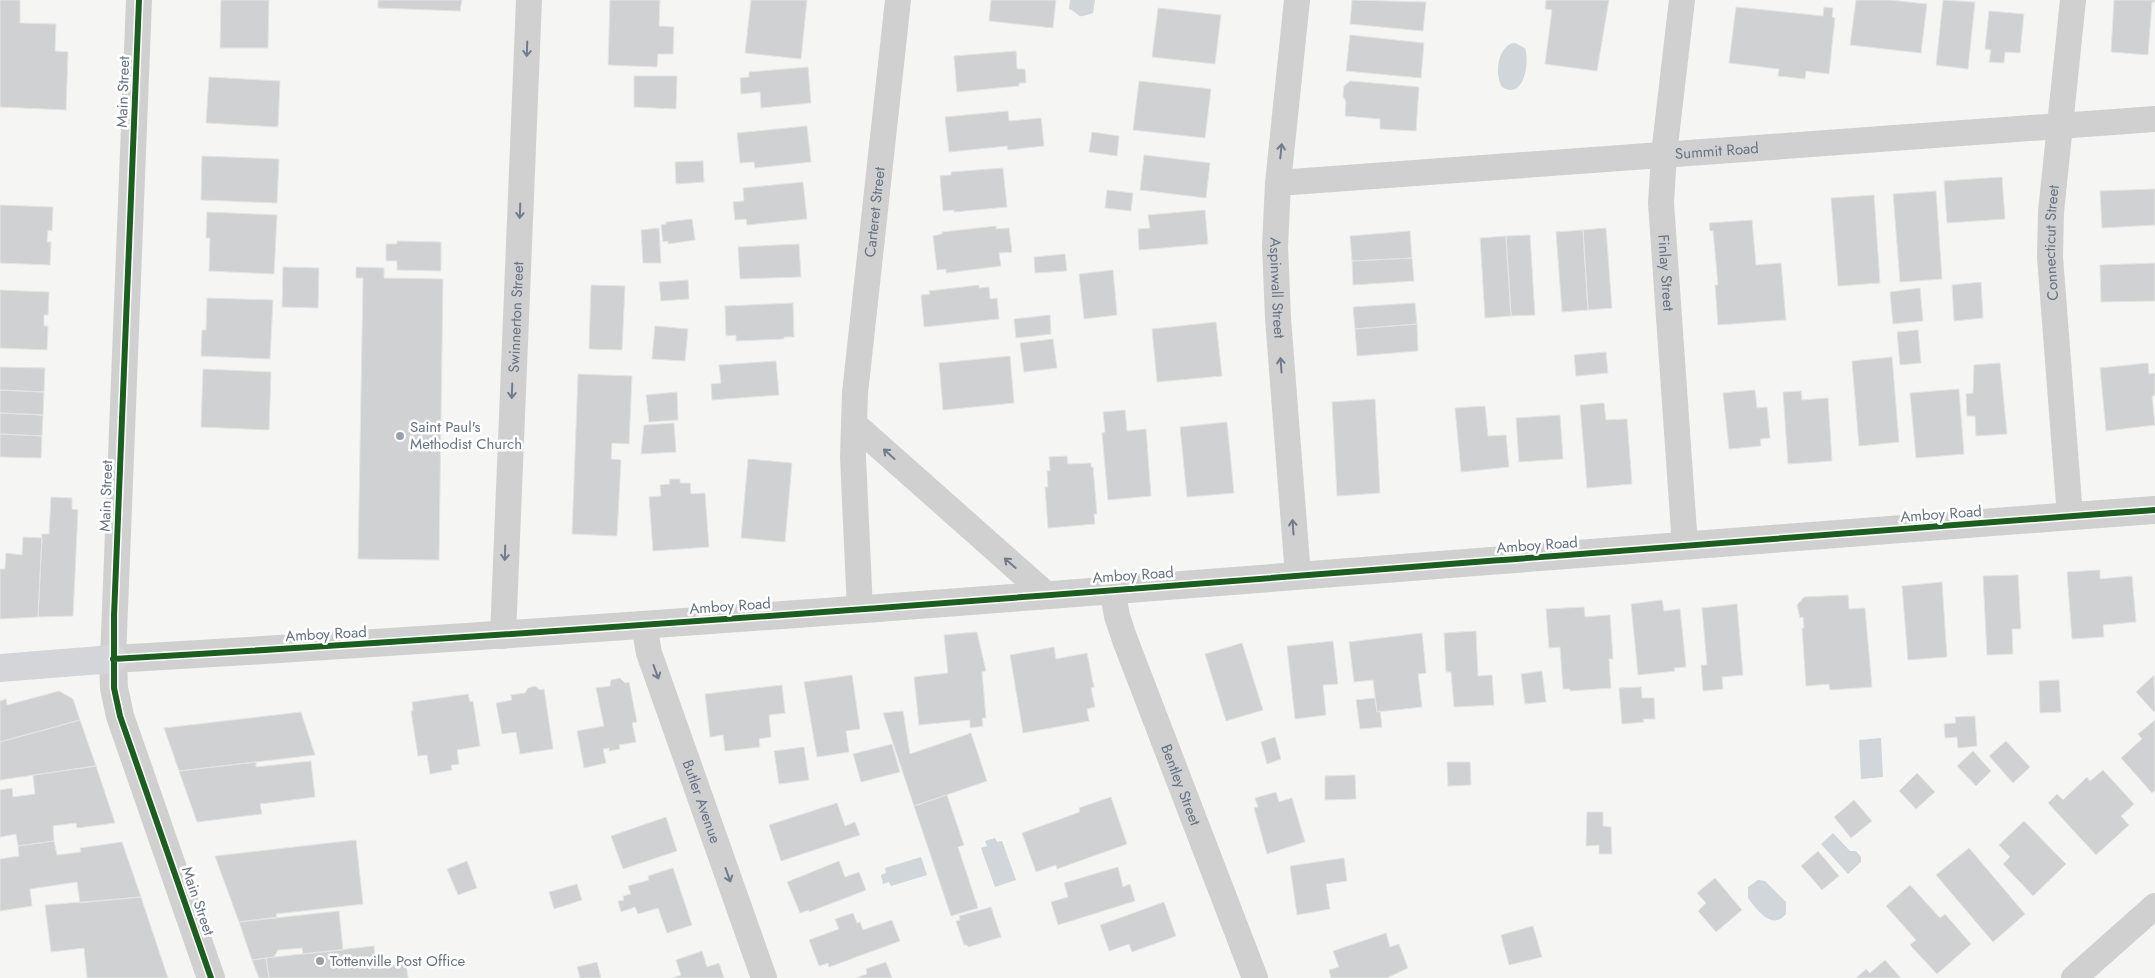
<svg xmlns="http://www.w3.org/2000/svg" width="2155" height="978" font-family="Jost,sans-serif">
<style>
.water{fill:#d0d6d9}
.building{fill:#d0d1d2;stroke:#e4e4e4}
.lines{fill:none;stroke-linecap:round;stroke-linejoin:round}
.minor{stroke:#d0d0d1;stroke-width:26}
.tertiary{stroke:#d0d0d1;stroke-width:28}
.secondary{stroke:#d3d5d8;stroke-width:28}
.cycleway-casing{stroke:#fff;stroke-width:9}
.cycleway{stroke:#1b5e20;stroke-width:6}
.oneway{stroke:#707c8d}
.poi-dot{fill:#97a0ac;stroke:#fff;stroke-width:2}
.labels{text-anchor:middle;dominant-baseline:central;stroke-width:5;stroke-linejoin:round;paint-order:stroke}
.street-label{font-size:15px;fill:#657385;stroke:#fff}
.poi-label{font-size:15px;fill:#657385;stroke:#fff;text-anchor:start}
</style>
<rect width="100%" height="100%" fill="#f5f5f4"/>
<path class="water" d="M1070 0H1095L1093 13C1074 19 1084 16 1069 9Z
M1515 43 1525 48C1530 62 1524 101 1502 87 1494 75 1498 44 1515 43Z
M1881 738 1883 777 1861 779 1859 740Z
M1833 833 1850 851H1856L1861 857V862L1848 874 1821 844Z
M995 838 997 842 1002 841 1016 880 995 887 981 848 987 846 985 841Z
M921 857 927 875 891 886 889 882 883 884 881 875 886 873 885 868Z
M1758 880 1765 881 1786 902V914C1772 931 1757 910 1748 898V887Z"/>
<path class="building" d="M0 0H20V23L56 24 55 51 68 52 66 110 0 107Z
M221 0H269L268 48H220Z
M378 0H462L460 11 378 8Z
M610 0H660L659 26 674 27 673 54H658L657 67 608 65Z
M751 0H807L801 59 745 53Z
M991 0H1056L1053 28 989 21Z
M1352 0 1426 2 1423 31 1350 24Z
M1546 0H1609L1597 71 1545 64 1552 10 1545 9Z
M1856 0H1890L1927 4 1921 53 1850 45Z
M1943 0 1975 2 1968 69 1936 65Z
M2114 0H2155V2H2152L2148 55 2111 52Z
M1736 7 1823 16 1824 7 1833 8 1832 17 1835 18 1829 74 1806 71 1805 79 1778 76 1779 69 1729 63Z
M1158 8 1221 15 1215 64 1152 57Z
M1989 11 2024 14 2020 53 2005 52 2004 63 1989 62 1991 50 1985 49Z
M1350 35 1424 43 1421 78 1346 71Z
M1016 51 1017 69H1025L1026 83H1019V86L957 92 954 56Z
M808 67 811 103 761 108 760 92 741 94 740 78 749 77V72Z
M634 76H677L676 109 634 107Z
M209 77 280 81 278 127 206 123Z
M1139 81 1211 89 1205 138 1133 130Z
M1350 81 1419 87 1416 131 1380 129V119L1345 116 1346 102 1343 96 1344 86Z
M1008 111 1009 121 1041 118 1044 146 1008 150 1007 146 949 152 945 117Z
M807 126 811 162 755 168 754 162 740 163 737 133Z
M1092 132 1119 136 1117 156 1089 152Z
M1144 155 1210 163 1206 198 1140 190Z
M202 156 279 159 277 203 201 200Z
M703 161 704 182 676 184 675 162Z
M1003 168 1007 207 954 212V210L943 211 940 176 951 175V172Z
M2002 177 2005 219 1947 223 1944 181Z
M803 182 807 219 747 225 746 219 735 220 733 202 744 201 743 188Z
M2155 189V225L2102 228 2100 191Z
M1107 190 1133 193 1131 211 1105 208Z
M1936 191 1942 279 1900 282 1893 194Z
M1874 195 1880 283 1838 286 1831 198Z
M0 205 53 207 52 231 48 230 47 242H51L50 265 0 263Z
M1205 210 1208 244 1139 250 1138 229 1150 228 1148 215Z
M207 212 277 215 274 274 209 271 210 238H206Z
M692 219 695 240 668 244V241L663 242 661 225 666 224V222Z
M1752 220 1756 265 1781 263 1786 320 1718 325 1715 285H1718L1713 231H1710L1709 223Z
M996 226V229L1009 228 1012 252 999 253 1001 266 946 273V269L937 270 933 236 942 234V232Z
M659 228 661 263H643L641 230Z
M1606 228 1612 308 1588 310 1583 230Z
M1583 230 1588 310 1562 312 1556 232Z
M1410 231 1412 258 1352 261 1350 236Z
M1530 235 1535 315 1511 316 1506 236Z
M1506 236 1511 316 1485 318 1480 238Z
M397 241 441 242V271L397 270V261H386V244H397Z
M799 244 801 277 740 279 738 247Z
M1065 254 1067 271 1035 273 1034 257Z
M1412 258 1414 281 1353 285 1352 261Z
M2155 263V301L2101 302 2100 265Z
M283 267 319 268 318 308 282 307Z
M356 267 384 268V278L443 279 439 560 358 559 363 278H356Z
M1113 270 1117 315 1084 319 1079 274Z
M688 280 689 299 661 301 659 282Z
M1981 282 1983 318 1954 321 1952 285Z
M591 285 625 286 622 350 589 349Z
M979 285V288L989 287 990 299 997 298 999 319 924 327 921 295 930 294 929 291Z
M1920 288 1923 321 1893 324 1890 292Z
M0 290 49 292 48 315H44V326H48L47 350 0 348Z
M207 298 273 300 270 359 201 356 202 330H206Z
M793 303 794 337H784V339L736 341V335L726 336 725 306Z
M1415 303 1417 324 1355 329 1353 307Z
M1050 315 1051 334 1016 338 1014 319Z
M1216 322 1222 376 1157 382 1152 329Z
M1417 324 1418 351 1357 356 1355 329Z
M655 326 688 329 685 361 652 359Z
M1918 330 1921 363 1900 365 1897 332Z
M1053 339 1057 368 1024 372 1020 343Z
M1606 352 1608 373 1576 376 1574 355Z
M1010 356 1014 403 943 410 939 363Z
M1892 357 1899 442 1859 446 1852 361Z
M776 361 779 395 712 400 711 384 721 383 719 365Z
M2000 363 2007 434 1976 436 1975 416H1967L1966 394 1973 393 1974 365Z
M2148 363 2149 374 2155 373V396H2152L2155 425 2106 431 2100 368Z
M0 367 45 368 44 392 0 390Z
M203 369 271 372 269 430 201 427Z
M578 374 632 376 629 444 612 443 611 459 621 460 617 536 572 534Z
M1959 389 1964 454 1916 458 1910 393Z
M0 390 44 392 43 415 0 413Z
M1755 390 1757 408 1767 407 1770 438 1760 439 1761 446 1729 449 1723 393Z
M1801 391 1802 400 1828 398 1832 461 1788 464 1783 392Z
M677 392 678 420 649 422 646 395Z
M1375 399 1380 493 1337 496 1332 402Z
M1604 403 1606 420 1627 419 1632 484 1587 488 1580 405Z
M1485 406 1488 436 1506 435 1509 467 1461 472 1455 408Z
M1125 410 1127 431 1146 429 1151 496 1108 500 1102 433 1105 432 1103 412Z
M0 413 43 415 42 436 0 434Z
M1560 415 1563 459 1519 462 1516 418Z
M1227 422 1234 493 1187 497 1180 427Z
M674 423 676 452 641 454 644 425Z
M0 434 42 436 41 458 0 457Z
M1067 456 1068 464 1091 463V467H1093L1097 514H1094L1095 524 1048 528 1045 487H1048L1047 471H1050L1049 457Z
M748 459 792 463 785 542 741 538Z
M669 479H680V483H690L691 494 705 493 709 547 653 551 649 497 661 496 660 485 670 484Z
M51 497 72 498V509L78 510 73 616 38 617 42 534H49Z
M23 537 42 538 38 617 0 619V569H5L6 553 22 555Z
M2100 570V579L2132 576 2136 622 2103 625 2104 637 2072 639 2067 572Z
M2018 575 2021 629H2012L2013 654 1987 655 1983 576Z
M1942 582 1947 657 1908 660 1902 586Z
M1848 595 1849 609 1865 608 1872 687 1830 690 1829 684 1806 686 1802 628H1804L1803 617 1800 618 1797 605 1804 597Z
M1662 600 1664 611 1680 609 1686 667 1674 668 1675 671 1638 675 1631 604Z
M1737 604 1743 675 1722 677 1723 689 1703 691 1701 665H1707L1702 608Z
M1584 607 1585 617 1610 615 1613 659H1609L1611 688 1570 691V689H1563L1560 647 1549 648 1546 609Z
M1476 631 1478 676 1492 675 1494 705 1454 707 1451 672H1446L1444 633Z
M977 632 986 671 982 672 986 718H982L983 726 970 728V720L919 725 914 677 948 673 944 635Z
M1422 633 1426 673 1418 674 1422 707 1377 712 1373 680 1354 682 1349 642Z
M1333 641 1338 684 1323 685 1326 715 1295 719 1287 646Z
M1242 643 1263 710 1226 721 1205 654Z
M1054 647 1056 659 1087 653 1094 687 1091 688 1095 707 1087 709 1089 721 1023 733 1010 655Z
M1542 671 1546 702 1525 704 1521 674Z
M852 675 860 729 846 731 849 752 817 757 804 682Z
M2154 675 2155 711 2154 712 2136 692Z
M620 678 625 683 629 682 637 722 632 723 636 742 619 745 620 749 609 751V748L603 749 606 763 584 768 577 731 604 726 596 688 610 686 611 680Z
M2059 680 2061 712 2040 713 2039 681Z
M782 685 785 713 769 715 771 737 759 739 760 747 725 751 723 735 710 737 705 694Z
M535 686 540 690 544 689 553 749 520 754 516 732 502 734 496 703 512 700 511 695 525 693 528 688Z
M1641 687 1642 698H1654L1655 719H1643L1644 722 1622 724 1619 688Z
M59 691 73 699 80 720 0 742V701L6 699 7 705Z
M468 694 470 702 473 701 480 746 457 750 459 764 451 765 452 770 430 774 427 755 418 756 411 711H413L412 702Z
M1375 698 1377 712 1380 711 1382 727 1360 729 1356 700Z
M903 711 910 754 971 733 987 781 914 806 883 713Z
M301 712 315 755 179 771 164 728Z
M1975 716 1977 746 1958 748 1957 737 1945 738 1944 724 1956 723 1955 717Z
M80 720 96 766 0 780V742Z
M2155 720V790L2152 793 2121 758 2142 739 2138 734Z
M1275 737 1281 759 1267 764 1261 742Z
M2006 741 2030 767 2013 783 1989 756Z
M892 744 900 772 861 782 853 754Z
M804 747 809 780 779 784 774 751Z
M1973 751 1991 771 1976 786 1957 766Z
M311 761 315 797 260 804 262 814 197 822 179 771 256 762V767Z
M1447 762H1470L1471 785 1448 786Z
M96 766 115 823 77 828 76 823 53 826 54 841 18 846 16 834 0 837V790L12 788 13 797 35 794 33 775Z
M2103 770 2134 804 2121 816 2129 825 2096 855 2048 803 2057 794 2063 800 2087 777 2090 781Z
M1917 773 1935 792 1916 809 1899 791Z
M1355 775 1356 799 1325 800V776Z
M1276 792 1279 802 1292 798 1305 842 1267 854 1254 808 1258 807 1255 798Z
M947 795 964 845 958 847 978 908 951 916 914 806Z
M1111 797 1127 844 1057 869 1056 865 1036 872 1022 833 1080 812 1079 808Z
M1854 800 1872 821 1851 838 1834 817Z
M837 803 845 826 855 822 860 835 781 861 769 825Z
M1587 812H1603V826L1611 827 1612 854H1599V845L1586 846Z
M666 817 677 851 623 869 611 836Z
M2024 821 2066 864 2033 896 2003 864 2010 857 1999 845Z
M356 840 363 904 276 914 277 917 239 922 215 856Z
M54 841 57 855 81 852 80 848 122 842 141 897 80 903 77 882 30 889 32 906 0 911V859L19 856 18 846Z
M1969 848 2025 914 1993 942 1936 875Z
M1818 851 1839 876 1822 890 1801 866Z
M1344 858 1347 881 1326 884 1330 909 1297 915 1290 866Z
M467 861 477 888 458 895 447 869Z
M839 861 845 877 859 872 866 890 809 912V910L800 913 787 882Z
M1118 867 1123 887 1130 884 1135 901 1058 925 1051 902 1068 897 1064 883Z
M673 868 692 925 667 933 658 908 638 914 635 907 621 912 618 901 624 900 623 896 631 894 628 886 649 880 648 876Z
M1715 878 1742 910 1716 932 1698 911 1706 903 1697 893Z
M577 884 582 900 554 909 549 892Z
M1910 885 1940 918 1945 914 1971 944 1937 974 1910 945 1916 940 1886 906Z
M141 897 168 978H87L84 948 51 952 45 905Z
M1164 902 1176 936 1132 952 1129 944 1109 951 1100 925Z
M991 907 1001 937 968 947 967 945H964L956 921 960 920 959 916Z
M339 911 343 950 303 954 302 948 278 950 274 957 252 960 239 922Z
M853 913 857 923 860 922 863 930 892 920 900 941 829 967 828 963 819 966 809 940 839 929 835 919Z
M1533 926 1542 957 1509 965 1501 935Z
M1386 933 1390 947 1399 944 1408 968 1387 978H1331L1329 970 1339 967 1333 951Z
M374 946 375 966 406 963 408 978H269L266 958Z
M702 951 707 967 719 963 724 978H672L681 975 676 960Z
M266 958 269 978H259L252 960Z
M1885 960 1901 978H1856L1866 969 1870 973Z
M597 962 601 978H580L577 967Z
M886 962 892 978H856L867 974 866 969Z"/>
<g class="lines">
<g class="minor">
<path id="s1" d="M1297 0 1278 183 1275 246 1278 318 1298 576"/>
<path id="s2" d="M1682 0 1664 154 1661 203 1685 546"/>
<path id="s3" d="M1278 183 2155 119"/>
<path d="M854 424 1047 595"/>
<path id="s4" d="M2070 516 2050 257 2051 212 2073 0"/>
<path id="s5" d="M1112 589 1117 616 1125 640 1255 978"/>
<path id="s6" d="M860 610 853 457 855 393 898 0"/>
<path id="s7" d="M644 625 649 653 764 978"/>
<path id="s8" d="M503 636 529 0"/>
<path d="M113 659 139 0"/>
<path d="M2074 978 2155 906"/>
</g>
<path class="tertiary" d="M211 978 120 716 114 688 113 659C794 620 1474 560 2155 510"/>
<path class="secondary" d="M0 668 113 659"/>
<g class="cycleway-casing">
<path id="cycleway" d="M139 0 114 616V688L120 716 211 978
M113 659C794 620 1474 560 2155 510"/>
</g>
<use href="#cycleway" class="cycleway"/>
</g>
<defs><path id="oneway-shaft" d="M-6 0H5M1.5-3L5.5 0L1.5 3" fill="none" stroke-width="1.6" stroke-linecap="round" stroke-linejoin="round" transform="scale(1.25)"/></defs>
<g class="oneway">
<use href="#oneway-shaft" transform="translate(527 49) rotate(92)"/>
<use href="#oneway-shaft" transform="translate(1281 151) rotate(-84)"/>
<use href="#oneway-shaft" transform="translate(520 211) rotate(92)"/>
<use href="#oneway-shaft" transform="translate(1281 365) rotate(-94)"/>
<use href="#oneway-shaft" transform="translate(512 391) rotate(92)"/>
<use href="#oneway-shaft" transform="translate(889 454) rotate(-138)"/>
<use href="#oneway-shaft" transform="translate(1293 527) rotate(-94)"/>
<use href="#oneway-shaft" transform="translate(505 553) rotate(92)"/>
<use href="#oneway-shaft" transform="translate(1010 563) rotate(-139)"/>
<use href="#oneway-shaft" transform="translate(656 672) rotate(70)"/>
<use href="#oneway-shaft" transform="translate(728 875) rotate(70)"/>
</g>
<g class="poi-dot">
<circle cx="400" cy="436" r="5"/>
<circle cx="320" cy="961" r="5"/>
</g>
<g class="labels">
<g class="street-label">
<text transform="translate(123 92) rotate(-88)">Main Street</text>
<text stroke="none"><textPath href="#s3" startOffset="440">Summit Road</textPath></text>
<text stroke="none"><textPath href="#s6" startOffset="399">Carteret Street</textPath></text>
<text stroke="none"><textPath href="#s4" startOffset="274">Connecticut Street</textPath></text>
<text stroke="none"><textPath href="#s2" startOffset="274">Finlay Street</textPath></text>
<text stroke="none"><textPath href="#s1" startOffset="289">Aspinwall Street</textPath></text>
<text stroke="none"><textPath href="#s8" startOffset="319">Swinnerton Street</textPath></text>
<text transform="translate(106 496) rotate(-88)">Main Street</text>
<text transform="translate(1941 514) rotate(-4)">Amboy Road</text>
<text transform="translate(1537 545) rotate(-4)">Amboy Road</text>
<text transform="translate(1133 575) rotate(-4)">Amboy Road</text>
<text transform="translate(730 606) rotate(-4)">Amboy Road</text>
<text transform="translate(326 634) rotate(-3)">Amboy Road</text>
<text stroke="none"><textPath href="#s5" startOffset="208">Bentley Street</textPath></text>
<text stroke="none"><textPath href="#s7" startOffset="186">Butler Avenue</textPath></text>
<text transform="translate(198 901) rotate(71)">Main Street</text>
</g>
<g class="poi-label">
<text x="410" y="427">Saint Paul's<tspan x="410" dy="17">Methodist Church</tspan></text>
<text x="330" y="961">Tottenville Post Office</text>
</g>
</g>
</svg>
